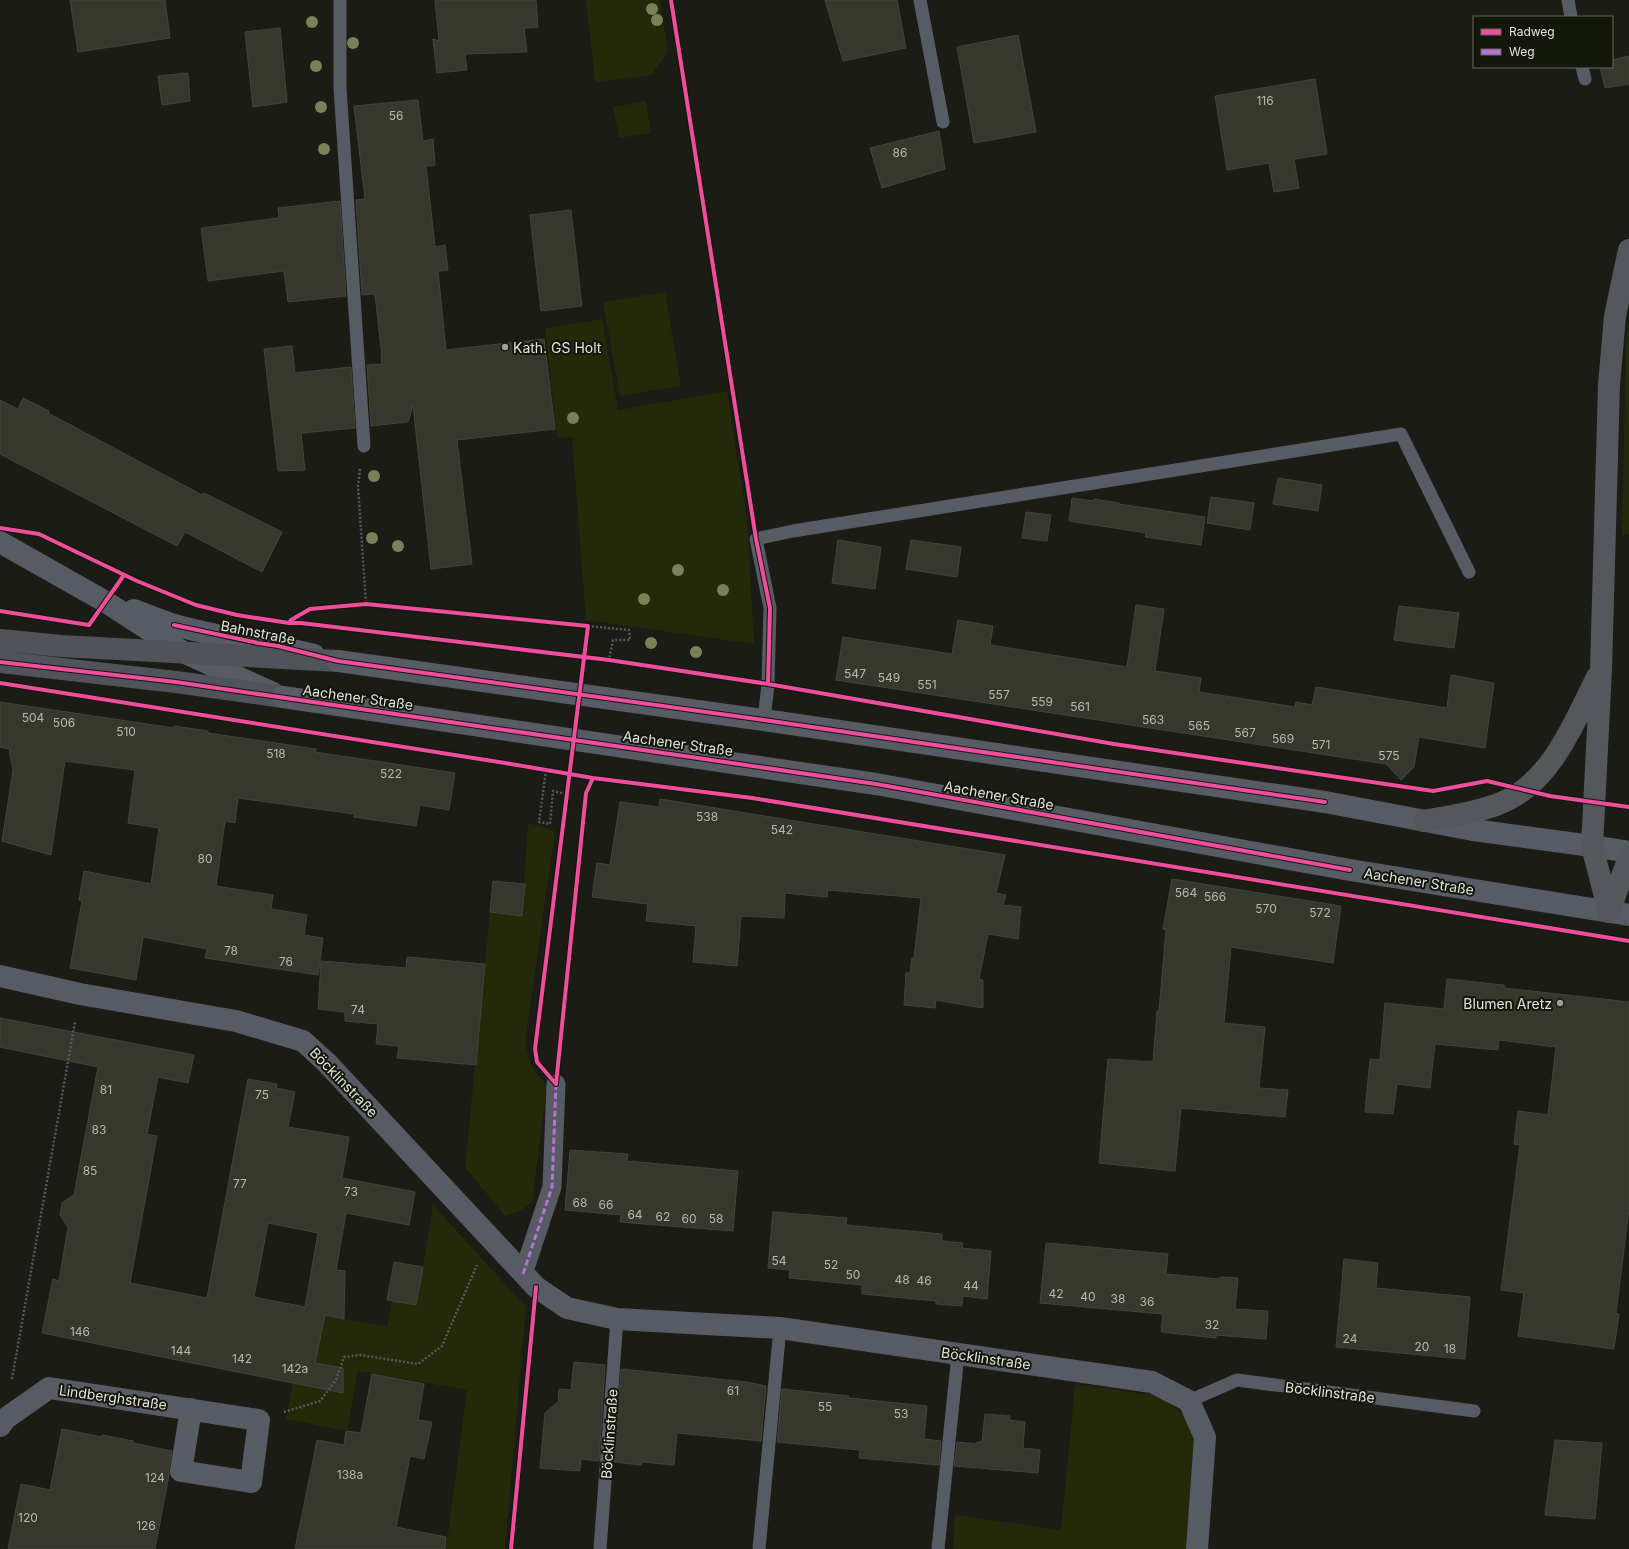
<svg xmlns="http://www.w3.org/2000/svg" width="1629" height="1549" font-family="Inter,sans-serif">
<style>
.green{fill:#242909}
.building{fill:#36382d;stroke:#43443f;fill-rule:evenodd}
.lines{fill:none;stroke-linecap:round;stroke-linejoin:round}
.path{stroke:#55585a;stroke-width:2.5;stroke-dasharray:2 2;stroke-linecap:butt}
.service{stroke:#575b64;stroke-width:13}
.pedestrian{stroke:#575b64;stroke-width:19}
.minor{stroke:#575b64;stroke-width:22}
.tertiary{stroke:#575b64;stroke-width:22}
.secondary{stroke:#51535a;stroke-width:22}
.primary{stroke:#575c64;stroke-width:22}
.motorway{stroke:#54585c;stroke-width:22}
.quiet{stroke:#b673d3;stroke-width:3;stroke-dasharray:6 3;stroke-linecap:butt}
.cycleway-casing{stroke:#13160a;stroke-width:6}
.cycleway{stroke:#ef4d9e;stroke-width:4}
.tree{fill:#798159}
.poi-dot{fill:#9c9e97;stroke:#13160a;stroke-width:1.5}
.labels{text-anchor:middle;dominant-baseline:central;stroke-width:4;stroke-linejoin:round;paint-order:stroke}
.number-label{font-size:12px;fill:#b7b9b0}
.poi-label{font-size:14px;fill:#e2e4dc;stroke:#13160a;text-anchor:start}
.street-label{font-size:14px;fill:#e2e4dc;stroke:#13160a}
</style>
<rect width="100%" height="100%" fill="#1b1c16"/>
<path class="green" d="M586 0H660L668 52 651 75 595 82Z
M646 101 651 133 619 138 613 107Z
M665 292 681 386 620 396 603 302Z
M602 319 618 410 727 391 747 519 754 644 586 620 572 437 557 438 545 328Z
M1629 324V534L1622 536 1626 339Z
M528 823 555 831 525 1043 532 1067 547 1086 532 1202 520 1211 505 1216 465 1167 490 912 522 915Z
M433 1205 526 1307 505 1549H446L467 1390 358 1371 347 1431 286 1419 293 1383 325 1315 387 1327 392 1301 423 1267Z
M1075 1384 1152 1395 1165 1400 1177 1409 1185 1418 1197 1440 1188 1549H953L955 1515 1061 1530Z"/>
<path class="building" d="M70 0H165L170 38 78 52Z
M435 0H536L538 27 524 28 527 52 465 54 467 70 437 73 433 39 439 41Z
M825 0H897L906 48 843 61Z
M280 28 287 102 253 107 245 32Z
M1018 35 1036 132 974 143 957 47Z
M1629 56V84L1605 88 1600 67H1612V60Z
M188 73 190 101 162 105 158 76Z
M1315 79 1327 154 1294 159 1299 188 1274 192 1269 163 1227 170 1215 96Z
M418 100 423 141 433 139 435 165 426 166 435 247 445 245 448 270 438 271 446 350 544 339 555 429 457 440 472 564 431 569 413 405 408 422 371 426 367 365 382 364 381 357H382L375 294 362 295 356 200 365 199 354 106Z
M939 131 945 169 882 188 870 148Z
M340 201 346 296 288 302 284 271 208 281 201 228 279 218 278 208Z
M571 210 582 306 541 311 530 215Z
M292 346 295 373 351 367 355 428 301 433 305 470 278 471 264 349Z
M23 398 49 411 48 413 202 495 204 493 282 532 262 572 185 532 177 546 0 454V400L18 409Z
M1278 478 1322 485 1318 511 1273 504Z
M1211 497 1254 503 1250 530 1207 523Z
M1072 498 1094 501V499L1119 503V504L1205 517 1201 545 1145 537 1146 533 1069 521Z
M1026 512 1051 515 1047 541 1022 538Z
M838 540 881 547 875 589 832 583Z
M911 540 961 547 957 577 906 569Z
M1136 605 1164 609 1155 671 1201 678 1199 692 1295 707 1296 702 1312 705 1316 687 1447 708 1451 675 1494 683 1485 748 1419 737 1414 767 1401 780 1386 764 836 680 843 637 952 654 958 620 993 626 990 645 1127 667Z
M1399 606 1459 613 1454 648 1394 640Z
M0 702 174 728V726L208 731V733L316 749 315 752 455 773 449 810 420 805 416 826 354 817V814L238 798 235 823 225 821 216 886 273 895 271 909 307 915 304 935 323 938 318 975 205 958 207 949 143 937 136 980 70 968 82 901 79 900 84 871 151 884 159 828 128 823 135 770 65 761 51 855 2 841 13 770 9 749 0 747Z
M660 799 1005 855 996 893 1006 895 1003 905 1021 907 1018 939 988 934 979 979 983 980V1008L936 1000 935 1008 904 1005 906 973H910L912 958H914L921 898 828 890 827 897 785 893 784 918 741 916 737 966 693 962 696 926 646 921 648 904 592 897 597 863 610 865 620 802 659 807Z
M1172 879 1341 906 1333 963 1231 947 1224 1023 1265 1027 1259 1088 1288 1090 1285 1117 1181 1108 1175 1171 1099 1163 1108 1059 1153 1062 1157 1011H1159L1166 930 1163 929Z
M493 881 525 884 522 916 490 912Z
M407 957 485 964 476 1065 397 1058 399 1046 376 1044 378 1024 345 1021V1012L318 1009 321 961 406 968Z
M1447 979 1504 985V988L1629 1002V1209L1616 1313 1619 1314 1614 1349 1518 1336 1524 1293 1501 1290 1520 1145 1514 1144 1518 1111 1548 1115 1556 1047 1499 1040 1498 1050 1435 1044 1430 1088 1397 1084 1393 1114 1365 1112 1370 1059 1380 1060 1385 1003 1444 1009Z
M0 1018 194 1055 188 1083 158 1077 147 1134 157 1136 130 1283 207 1298 248 1079 277 1084 276 1088 295 1092 288 1127 349 1137 342 1178 415 1192 409 1225 346 1213 336 1270 345 1271 344 1319 325 1315 315 1363 343 1368V1393L42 1333 53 1279 59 1281 68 1227 60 1215 62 1203 74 1195 98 1067 0 1047ZM268 1223 318 1233 305 1307 254 1297Z
M570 1150 628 1154 627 1161 738 1171 733 1231 620 1222 621 1215 565 1210Z
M773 1212 847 1218 846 1225 942 1234V1241L963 1243 962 1248 991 1251 987 1299 963 1296 962 1306 936 1304V1301L862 1294V1285L789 1278 790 1270 768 1268Z
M1046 1243 1168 1254 1166 1274 1218 1279 1221 1277 1238 1278 1235 1309 1268 1311 1266 1339 1216 1335V1338L1161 1332 1163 1314 1040 1303Z
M1344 1259 1378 1263 1376 1288 1470 1297 1465 1359 1336 1347Z
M394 1262 423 1267 416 1305 387 1300Z
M574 1362 605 1365 599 1461 581 1459 580 1471 540 1468 545 1413 558 1402 559 1389 571 1390Z
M621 1369 747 1382 766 1386 761 1441 677 1433 674 1465 642 1462 641 1465 614 1462Z
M372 1374 424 1384 418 1420 432 1422 424 1459 410 1456 396 1527 446 1537 445 1549H295L317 1440 344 1445 346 1431 361 1433Z
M782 1389 849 1396V1398L927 1406 924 1439 941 1441 939 1465 859 1458 860 1450 777 1442Z
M985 1414 1010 1416 1009 1420 1025 1422 1023 1448 1040 1450 1038 1473 954 1466 957 1442 977 1444V1442H982Z
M62 1429 102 1437V1435L133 1441V1443L172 1451 169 1469V1475L155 1549H8L21 1484 50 1490Z
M1555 1440 1602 1443 1595 1519 1545 1515Z"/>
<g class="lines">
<path class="path" d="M360 469 358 486 366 604
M588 626 629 630 630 640H613L609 660
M546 770 539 822 550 824 553 791 566 794
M12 1379 75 1022
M284 1412 320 1401 336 1380 344 1357 360 1355 418 1364 442 1346 477 1265"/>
<path class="service" d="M340 0V88L364 446
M920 0 943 122
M1568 0 1571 17
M1582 67 1585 79
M764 720 768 684 770 608 756 539 793 531 1401 434 1469 572
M1189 1401 1237 1380 1474 1411
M600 1549 617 1319
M759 1549 780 1328
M938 1549 958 1354"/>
<path class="pedestrian" d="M523 1274 552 1187 556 1084"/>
<path class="minor" d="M0 976 80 994 236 1021 303 1041 327 1063 536 1287 567 1308 617 1319 780 1328 1152 1382 1189 1401 1205 1437 1197 1549
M0 1426 5 1419 49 1388 259 1420 251 1482 181 1471 191 1409"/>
<path class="tertiary" d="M0 542 106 602 183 652 273 693
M134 610C148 615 161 621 175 625 220 638 268 643 314 655"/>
<path class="secondary" d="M0 640 61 646 338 661
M0 662 176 682 283 697"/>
<path class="primary" d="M338 661 764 720 1325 802 1473 830 1592 846 1629 852
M283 697 876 784 1350 870 1629 915"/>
<path class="motorway" d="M1424 821C1449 816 1477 813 1501 803 1552 782 1574 722 1597 677
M1609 912 1592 846 1601 670 1609 385 1615 316 1629 250
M1609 912 1629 857"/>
<path class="quiet" d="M523 1274 552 1187 556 1084"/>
<g class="cycleway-casing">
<path id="cycleway" d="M671 0 756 539 770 608 768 684
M0 528 39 534 137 581 196 605 237 615 289 623H301L609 660 768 684 1114 744 1433 791 1487 781 1550 796 1629 807
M0 611 89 625 124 575
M289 623 291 620 310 609 366 604 588 626 535 1049 537 1062 556 1084
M174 625 258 643 278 646 338 661 764 720 1325 802
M0 662 176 682 876 784 1350 870
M0 683 505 763 593 778 752 798 1629 941
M556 1084 586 793 593 778
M511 1549 536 1287"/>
</g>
<use href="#cycleway" class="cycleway"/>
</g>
<g class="tree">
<circle cx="652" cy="9" r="6"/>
<circle cx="657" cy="20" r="6"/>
<circle cx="312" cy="22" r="6"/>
<circle cx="353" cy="43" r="6"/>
<circle cx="316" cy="66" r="6"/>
<circle cx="321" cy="107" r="6"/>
<circle cx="324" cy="149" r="6"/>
<circle cx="573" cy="418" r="6"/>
<circle cx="374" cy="476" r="6"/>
<circle cx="372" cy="538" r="6"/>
<circle cx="398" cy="546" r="6"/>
<circle cx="678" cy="570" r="6"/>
<circle cx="723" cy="590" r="6"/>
<circle cx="644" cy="599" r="6"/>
<circle cx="651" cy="643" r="6"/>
<circle cx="696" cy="652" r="6"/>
</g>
<g class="poi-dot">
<circle cx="505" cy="347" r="4"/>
<circle cx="1560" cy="1003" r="4"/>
</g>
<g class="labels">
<g class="number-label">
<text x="1265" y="100">116</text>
<text x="396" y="115">56</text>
<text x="900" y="152">86</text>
<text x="855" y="673">547</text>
<text x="889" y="677">549</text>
<text x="927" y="684">551</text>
<text x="999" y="694">557</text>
<text x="1042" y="701">559</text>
<text x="1080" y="706">561</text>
<text x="33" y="717">504</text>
<text x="1153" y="719">563</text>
<text x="64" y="722">506</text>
<text x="1199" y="725">565</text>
<text x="126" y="731">510</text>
<text x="1245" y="732">567</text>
<text x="1283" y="738">569</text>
<text x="1321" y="744">571</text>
<text x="276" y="753">518</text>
<text x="1389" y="755">575</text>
<text x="391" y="773">522</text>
<text x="707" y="816">538</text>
<text x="782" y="829">542</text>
<text x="205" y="858">80</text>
<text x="1186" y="892">564</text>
<text x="1215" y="896">566</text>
<text x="1266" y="908">570</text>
<text x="1320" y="912">572</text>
<text x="231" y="950">78</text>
<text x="286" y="961">76</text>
<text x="358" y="1009">74</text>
<text x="106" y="1089">81</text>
<text x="262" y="1094">75</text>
<text x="99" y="1129">83</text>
<text x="90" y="1170">85</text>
<text x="240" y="1183">77</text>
<text x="351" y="1191">73</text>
<text x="580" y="1202">68</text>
<text x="606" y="1204">66</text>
<text x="635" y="1214">64</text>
<text x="663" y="1216">62</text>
<text x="689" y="1218">60</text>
<text x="716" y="1218">58</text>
<text x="779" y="1260">54</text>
<text x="831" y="1264">52</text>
<text x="853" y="1274">50</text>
<text x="902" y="1279">48</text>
<text x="924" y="1280">46</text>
<text x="971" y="1285">44</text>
<text x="1056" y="1293">42</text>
<text x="1088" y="1296">40</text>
<text x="1118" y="1298">38</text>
<text x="1147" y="1301">36</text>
<text x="1212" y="1324">32</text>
<text x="80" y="1331">146</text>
<text x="1350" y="1338">24</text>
<text x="1422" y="1346">20</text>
<text x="1450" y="1348">18</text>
<text x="181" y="1350">144</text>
<text x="242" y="1358">142</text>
<text x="295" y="1368">142a</text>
<text x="733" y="1390">61</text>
<text x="825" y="1406">55</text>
<text x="901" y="1413">53</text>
<text x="350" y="1474">138a</text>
<text x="155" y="1477">124</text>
<text x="28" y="1517">120</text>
<text x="146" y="1525">126</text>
</g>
<g class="poi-label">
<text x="513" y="347">Kath. GS Holt</text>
<text x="1552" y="1003" text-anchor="end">Blumen Aretz</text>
</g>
<g class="street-label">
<text transform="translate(258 632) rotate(11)">Bahnstraße</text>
<text transform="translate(358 697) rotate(8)">Aachener Straße</text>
<text transform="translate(678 743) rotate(8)">Aachener Straße</text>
<text transform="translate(999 795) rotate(10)">Aachener Straße</text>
<text transform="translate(1419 881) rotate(9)">Aachener Straße</text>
<text transform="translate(344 1082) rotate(46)">Böcklinstraße</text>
<text transform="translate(986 1358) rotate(8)">Böcklinstraße</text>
<text transform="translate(1330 1392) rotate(7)">Böcklinstraße</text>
<text transform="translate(113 1397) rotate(8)">Lindberghstraße</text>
<text transform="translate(609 1434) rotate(-86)">Böcklinstraße</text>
</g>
</g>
<rect x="1473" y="16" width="140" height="52" fill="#13160a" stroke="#66685e"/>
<rect x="1481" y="29" width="20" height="6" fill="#ef4d9e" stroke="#66685e"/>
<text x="1509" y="36" font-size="12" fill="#e2e4dc">Radweg</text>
<rect x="1481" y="49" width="20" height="6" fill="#b673d3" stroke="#66685e"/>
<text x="1509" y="56" font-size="12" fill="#e2e4dc">Weg</text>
</svg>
